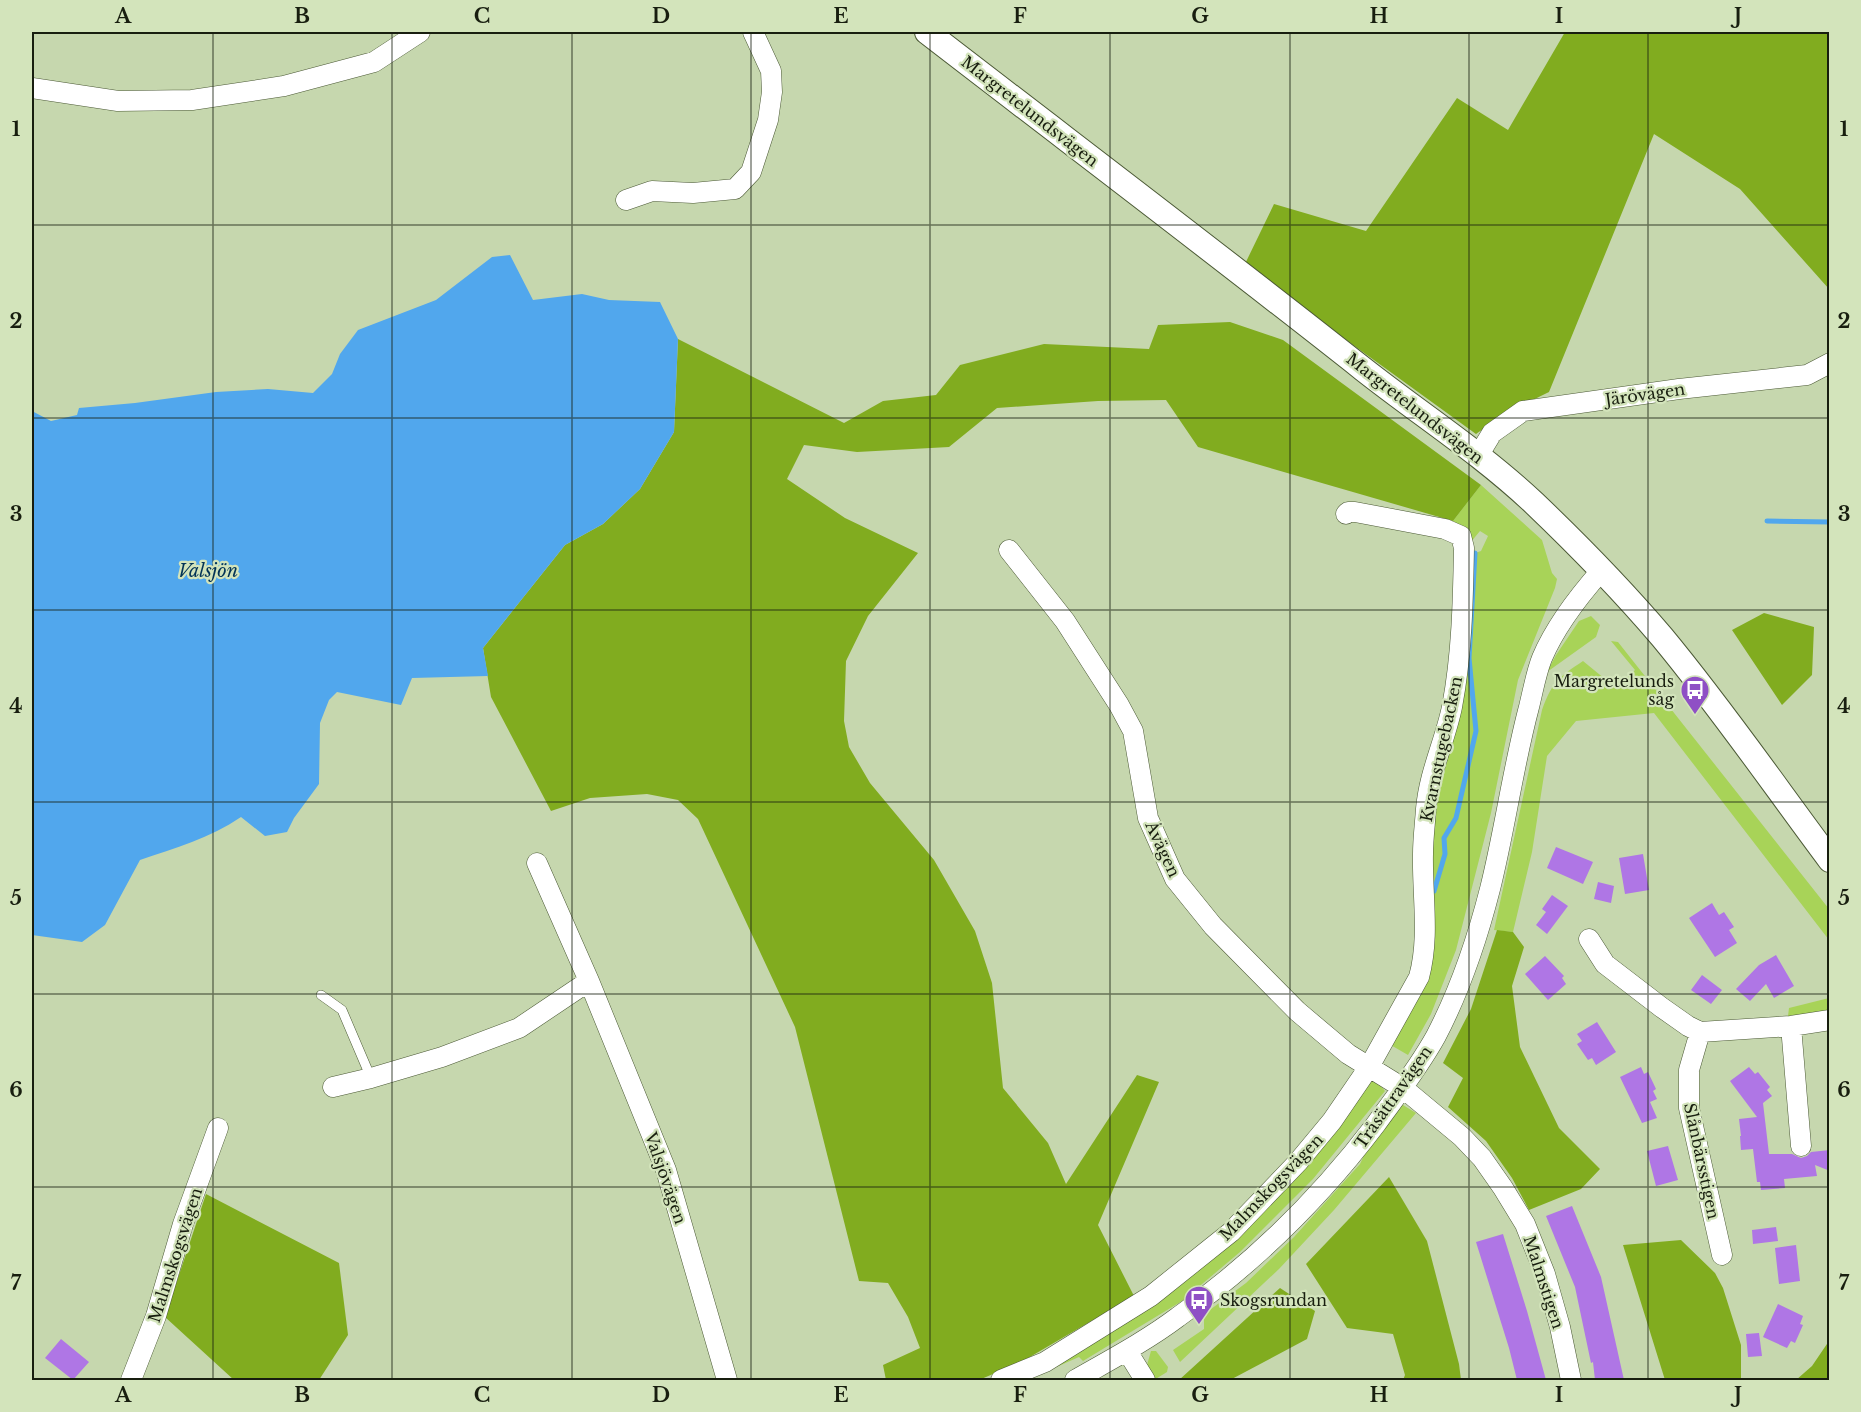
<svg xmlns="http://www.w3.org/2000/svg" width="1861" height="1412" font-family="'Libre Baskerville',serif">
<style>
.green{fill:#a8d358}
.forest{fill:#81ac1f}
.water{fill:#51a7ed}
.lines{fill:none;stroke-linecap:round;stroke-linejoin:round}
.stream{stroke:#51a7ed;stroke-width:5}
.building{fill:#af76e5}
.service-casing{stroke:#4b5935;stroke-width:10}
.minor-casing{stroke:#4b5935;stroke-width:21}
.tertiary-casing{stroke:#4b5935;stroke-width:26}
.service{stroke:#fff;stroke-width:9}
.minor{stroke:#fff;stroke-width:20}
.tertiary{stroke:#fff;stroke-width:24}
.grid{fill:none;stroke:#181e0f;stroke-width:1.5;stroke-opacity:0.55}
.labels{text-anchor:middle;dominant-baseline:central;stroke-width:4.5;stroke-linejoin:round;paint-order:stroke}
.street-label{font-size:16px;fill:#181e0f;stroke:#d3e4bb}
.poi-label{font-size:16px;fill:#181e0f;stroke:#d3e4bb;text-anchor:end}
.water-label{font-size:18px;font-style:italic;fill:#023356;stroke:#d3e4bb}
.neatline{fill:none;stroke:#181e0f;stroke-width:2}
.grid-label{font-size:20px;text-anchor:middle;font-weight:bold;fill:#181e0f}
</style>
<rect width="100%" height="100%" fill="#c6d7ae"/>
<path class="green" d="M1481 485 1542 540 1552 573 1557 579 1555 588 1518 680 1491 813 1456 950 1431 1014 1408 1055 1389 1044 1423 984 1427 870 1469 555 1481 551 1488 536 1480 531 1470 543 1453 521Z
M1591 616 1600 625 1596 637 1547 672 1556 655 1579 621Z
M1611 641 1618 642 1829 909V940L1654 713 1576 721 1547 756 1532 852 1513 932 1494 930 1542 710C1552 682 1559 677 1583 661L1616 688 1635 670Z
M1829 998V1013L1788 1016 1789 1008Z
M1372 1081 1379 1084 1385 1091 1313 1179 1240 1252 1182 1301 1083 1361 1079 1357 1027 1380H1009L1169 1291 1364 1086Z
M1403 1105 1416 1113 1334 1210 1279 1269 1180 1362 1173 1350 1204 1329V1318L1207 1312 1246 1283 1294 1237 1360 1164 1369 1145 1399 1107Z
M1151 1351H1156L1168 1367 1167 1372 1154 1380 1145 1372Z"/>
<path class="forest" d="M1565 32H1829V289L1740 189 1654 134 1549 392 1504 414 1476 434 1244 266 1274 204 1366 231 1457 98 1508 130Z
M1230 322 1283 340 1481 485 1453 521 1198 447 1166 400 1098 401 997 408 949 447 857 452 804 445 787 479 845 518 918 553 868 616 846 661 844 721 849 747 870 783 934 860 975 931 992 983 1003 1088 1048 1143 1066 1184 1137 1075 1159 1082 1098 1225 1134 1296 1023 1361 979 1380H886L883 1365 920 1348 908 1317 888 1283 859 1281 795 1027 698 819 678 800 647 794 590 798 551 811 491 697 483 648 565 545 603 524 640 489 674 432 678 339 844 423 883 401 936 395 960 365 1044 344 1149 349 1158 325Z
M1764 613 1814 627 1812 675 1782 705 1732 630Z
M1497 930 1513 932 1524 947 1512 986 1520 1047 1559 1128 1600 1169 1581 1189 1529 1210 1512 1178 1486 1141 1448 1107 1463 1078 1443 1063 1471 1009Z
M1389 1177 1427 1241 1459 1364 1461 1380H1403L1405 1375 1393 1334 1347 1328 1306 1264Z
M206 1194 339 1263 348 1335 319 1380H234L165 1317Z
M1681 1240 1715 1273 1723 1288 1741 1345V1380H1665L1623 1245Z
M1280 1288 1315 1311 1307 1339 1230 1380H1179Z
M1829 1341V1380H1796L1812 1366Z"/>
<path class="water" d="M510 255 533 300 582 294 609 300 660 302 678 339 674 432 640 489 603 524 565 545 483 648 488 676 412 678 401 705 337 692 329 700 320 723 319 784 294 818 287 832 265 836 241 817C210 838 175 848 140 860L105 925 82 942 32 935V411L51 421 77 415 79 408 135 403 216 392 268 389 313 393 332 374 340 354 358 330 436 300 492 257Z"/>
<g class="lines">
<path class="stream" d="M1767 521 1830 522
M1434 891 1445 854 1444 838 1456 818 1476 731 1469 658 1475 553"/>
</g>
<path class="building" d="M1556 847 1593 862 1583 884 1547 868Z
M1643 854 1649 890 1625 894 1619 858Z
M1598 882 1614 886 1611 903 1594 899Z
M1552 895 1568 906 1547 934 1536 925 1546 912 1542 909Z
M1712 903 1719 915 1724 912 1734 927 1729 930 1737 943 1715 957 1689 918Z
M1776 955 1794 986 1774 998 1766 984 1750 1001 1736 989 1759 965Z
M1545 956 1564 976 1562 978 1566 984 1548 1000 1525 974Z
M1702 975 1722 990 1711 1004 1691 990Z
M1597 1022 1616 1052 1596 1065 1592 1058 1588 1060 1577 1044 1582 1041 1577 1034Z
M1641 1067 1644 1074 1648 1072 1656 1089 1653 1091 1657 1099 1650 1102 1657 1118 1642 1123 1620 1077Z
M1749 1067 1755 1074 1758 1072 1770 1087 1767 1090 1772 1096 1763 1103 1769 1154H1792L1801 1158 1807 1156 1811 1152 1830 1150V1171L1815 1165 1817 1176 1784 1179 1785 1188 1761 1190 1760 1182H1757L1753 1149 1741 1150 1740 1136H1741L1739 1119 1757 1117 1730 1081Z
M1668 1146 1678 1180 1656 1186 1647 1151Z
M1572 1206 1601 1277 1624 1380H1595L1593 1362 1591 1363 1575 1287 1546 1216Z
M1776 1227 1778 1241 1753 1244 1752 1230Z
M1503 1234 1527 1311 1546 1380H1517L1509 1348 1476 1242Z
M1796 1245 1800 1281 1779 1284 1775 1248Z
M1778 1304 1803 1316 1800 1324 1803 1325 1795 1343 1791 1341 1787 1348 1763 1337Z
M1759 1333 1762 1356 1748 1357 1746 1334Z
M61 1339 89 1362 73 1380 45 1358Z"/>
<g class="lines">
<g class="service-casing">
<path id="service" d="M321 995 342 1010 371 1078"/>
</g>
<g class="minor-casing">
<path id="minor" d="M32 88 118 101 192 100 284 86 374 62 420 32
M626 200 652 191 693 193 735 189 751 172 768 120 772 92 771 71 753 32
M1478 456 1492 433 1523 411 1679 389 1807 375 1830 363
M1009 550 1065 621 1119 705 1133 731 1148 818 1175 879 1213 926 1297 1011 1348 1054 1403 1088 1462 1137 1482 1158 1503 1188 1525 1224 1545 1274 1560 1327 1571 1380
M537 863 589 981 666 1170 727 1380
M1589 939 1605 964 1661 1007 1688 1026 1700 1032
M1791 1026 1801 1146
M333 1087 371 1078 442 1057 519 1028 589 981
M1722 1255 1689 1108V1070L1700 1032 1791 1026 1830 1020
M1127 1351 1145 1380
M131 1380 156 1316 183 1224 218 1128
M1001 1380 1045 1362 1151 1296 1231 1232 1298 1162 1332 1121 1369 1067 1419 977C1430 937 1422 895 1423 854 1423 839 1425 824 1426 809 1429 773 1445 741 1452 707 1462 654 1463 601 1464 548L1461 536 1445 529 1355 512H1348L1346 514
M1075 1380C1110 1360 1146 1341 1178 1317 1254 1263 1320 1198 1376 1124 1397 1095 1419 1067 1436 1036 1460 990 1477 940 1490 889 1505 829 1513 767 1529 707 1533 691 1536 673 1542 658 1556 625 1578 597 1601 571"/>
</g>
<g class="tertiary-casing">
<path id="tertiary" d="M927 32C1072 144 1219 255 1363 369 1420 414 1481 453 1534 503 1578 545 1622 590 1662 637 1721 708 1774 785 1830 860"/>
</g>
<use href="#service" class="service"/>
<use href="#minor" class="minor"/>
<use href="#tertiary" class="tertiary"/>
</g>
<path class="grid" d="M213 32V1380M392 32V1380M572 32V1380M751 32V1380M930 32V1380M1110 32V1380M1290 32V1380M1469 32V1380M1648 32V1380M32 225H1830M32 418H1830M32 610H1830M32 802H1830M32 994H1830M32 1187H1830"/>
<defs>
<g id="bus-pin" transform="scale(1.5)"><path d="M0 17L-7.5 6A9.5 9.5 0 1 1 7.5 6Z" fill="#8f50c5" stroke="#d3e4bb"/><path d="M-5-6H5V4H4V6H2V4H-2V6H-4V4H-5ZM-3.5-4V0h7V-4ZM-3.5 1.2v1.5H-2V1.2ZM2 1.2v1.5H3.5V1.2Z" fill="#fff"/></g>
</defs>
<g fill-rule="evenodd">
<use href="#bus-pin" x="1695" y="690"/>
<use href="#bus-pin" x="1199" y="1300"/>
</g>
<g class="labels">
<g class="street-label">
<text transform="translate(1030 111) rotate(38)">Margretelundsvägen</text>
<text transform="translate(1645 394) rotate(-8)">Järövägen</text>
<text transform="translate(1415 408) rotate(38)">Margretelundsvägen</text>
<text transform="translate(1441 749) rotate(-78)">Kvarnstugebacken</text>
<text transform="translate(1163 849) rotate(65)">Åvägen</text>
<text transform="translate(1393 1097) rotate(-55)">Tråsättravägen</text>
<text transform="translate(1702 1161) rotate(78)">Slånbärsstigen</text>
<text transform="translate(666 1178) rotate(71)">Valsjövägen</text>
<text transform="translate(1271 1187) rotate(-46)">Malmskogsvägen</text>
<text transform="translate(175 1255) rotate(-72)">Malmskogsvägen</text>
<text transform="translate(1544 1282) rotate(72)">Malmstigen</text>
</g>
<g class="poi-label">
<text x="1674" y="681">Margretelunds<tspan x="1674" dy="18">såg</tspan></text>
<text x="1220" y="1300" text-anchor="start">Skogsrundan</text>
</g>
<g class="water-label">
<text x="208" y="571">Valsjön</text>
</g>
</g>
<rect width="1861" height="1412" fill="none" stroke="#d3e4bb" stroke-width="66"/>
<rect x="33" y="33" width="1795" height="1346" class="neatline"/>
<g class="grid-label">
<text x="123" y="23">A</text>
<text x="302" y="23">B</text>
<text x="482" y="23">C</text>
<text x="661" y="23">D</text>
<text x="841" y="23">E</text>
<text x="1020" y="23">F</text>
<text x="1200" y="23">G</text>
<text x="1379" y="23">H</text>
<text x="1559" y="23">I</text>
<text x="1738" y="23">J</text>
<text x="16" y="136">1</text>
<text x="1844" y="136">1</text>
<text x="16" y="328">2</text>
<text x="1844" y="328">2</text>
<text x="16" y="521">3</text>
<text x="1844" y="521">3</text>
<text x="16" y="713">4</text>
<text x="1844" y="713">4</text>
<text x="16" y="905">5</text>
<text x="1844" y="905">5</text>
<text x="16" y="1097">6</text>
<text x="1844" y="1097">6</text>
<text x="16" y="1290">7</text>
<text x="1844" y="1290">7</text>
<text x="123" y="1402">A</text>
<text x="302" y="1402">B</text>
<text x="482" y="1402">C</text>
<text x="661" y="1402">D</text>
<text x="841" y="1402">E</text>
<text x="1020" y="1402">F</text>
<text x="1200" y="1402">G</text>
<text x="1379" y="1402">H</text>
<text x="1559" y="1402">I</text>
<text x="1738" y="1402">J</text>
</g>
</svg>
